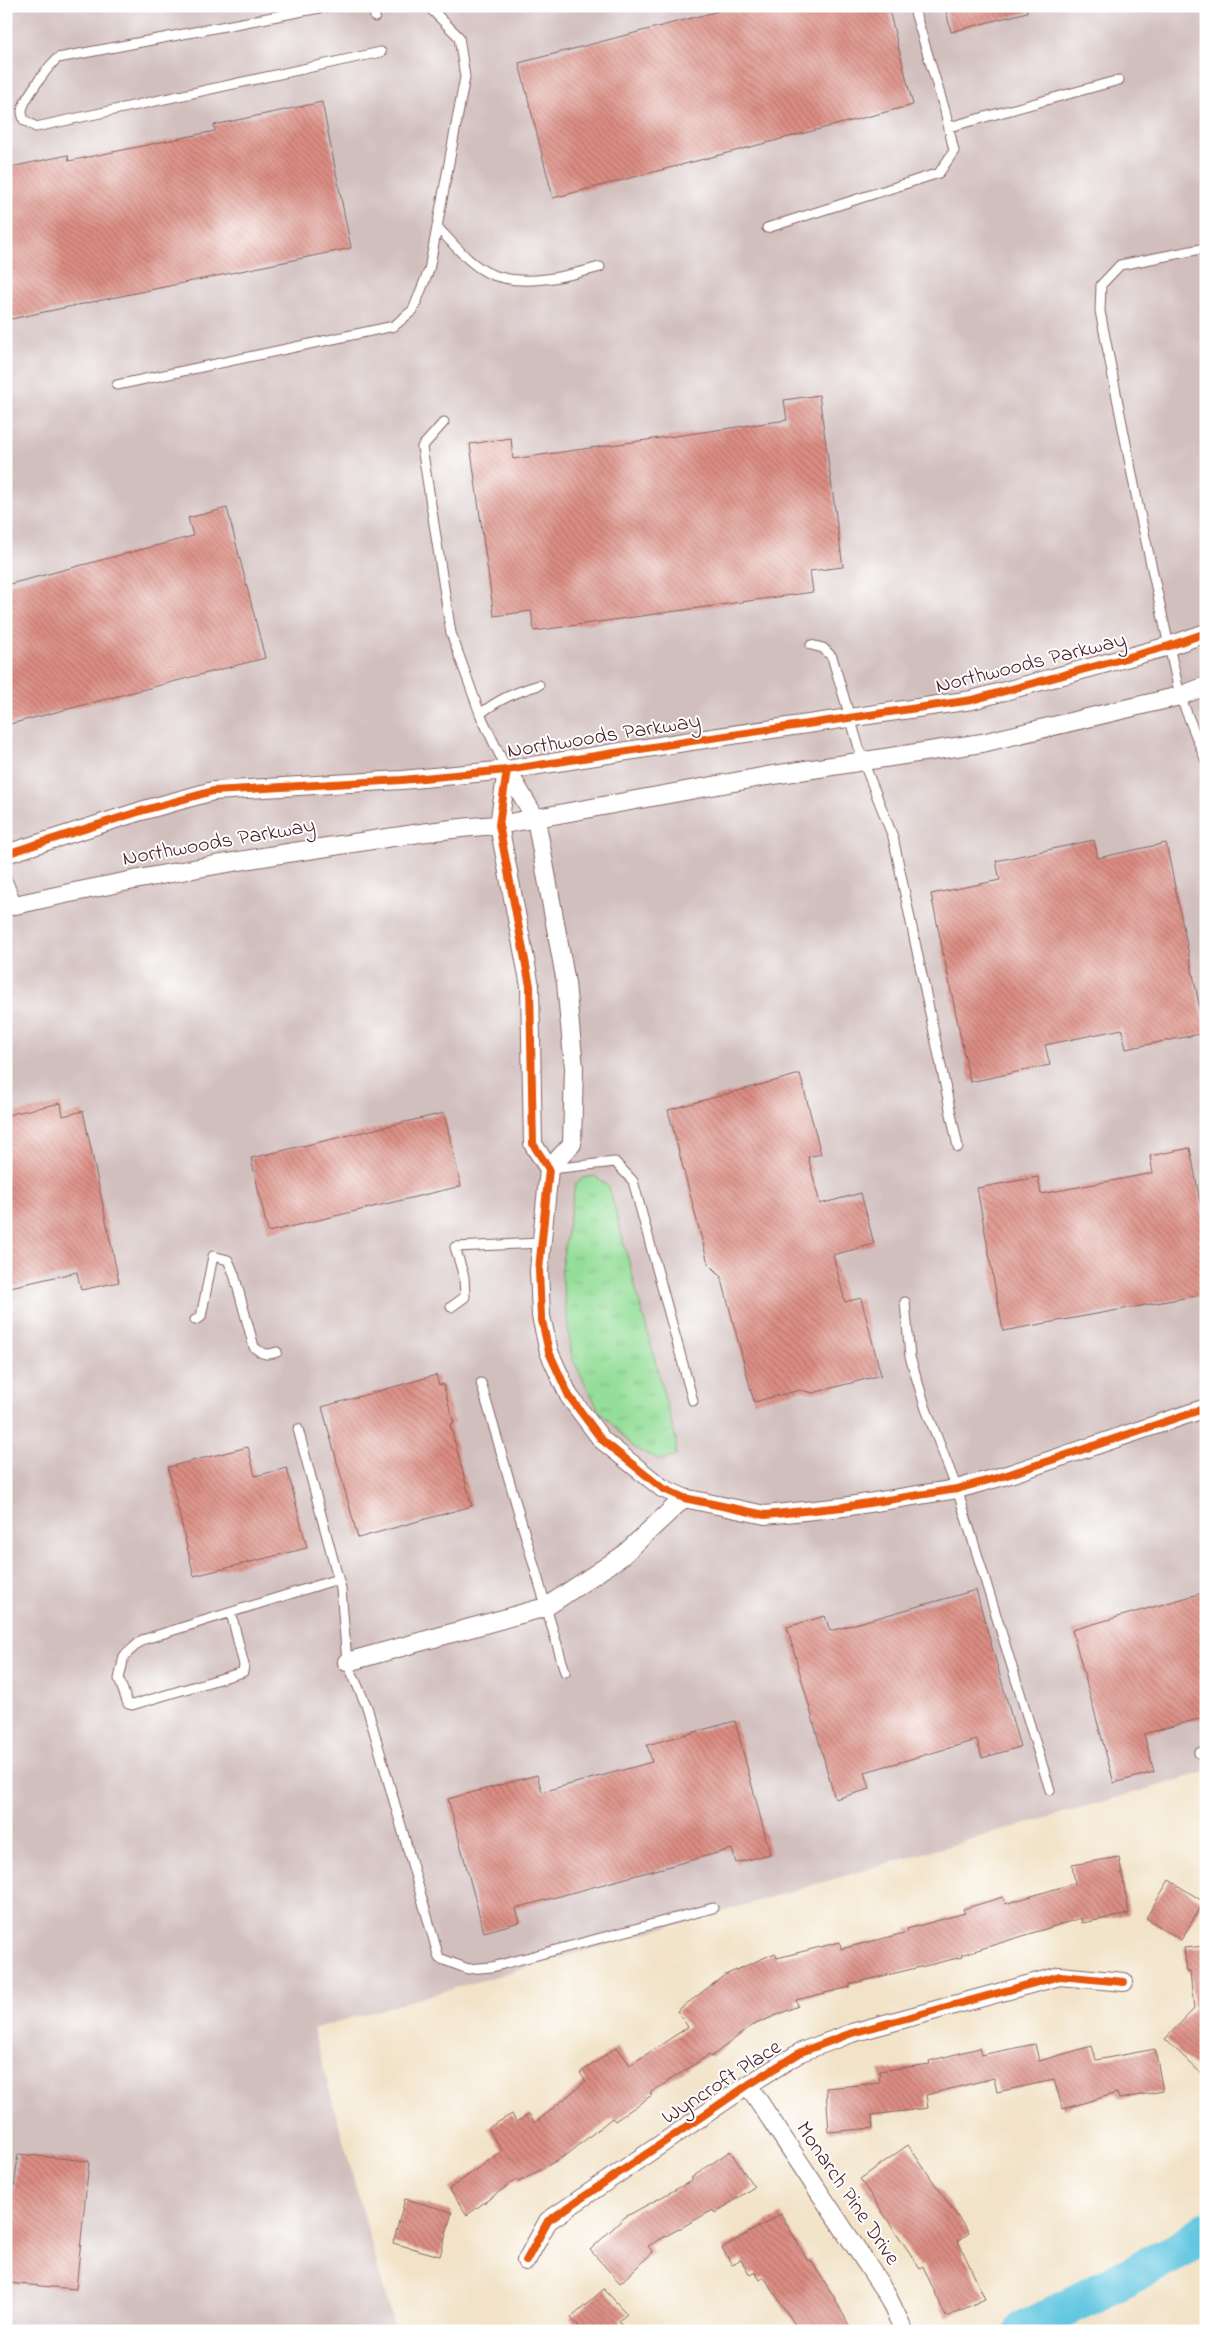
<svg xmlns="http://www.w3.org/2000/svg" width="1212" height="2337" font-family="'Indie Flower',sans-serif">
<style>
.industrial{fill:#d1bfbe}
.grass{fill:url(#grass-tufts);stroke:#707e62}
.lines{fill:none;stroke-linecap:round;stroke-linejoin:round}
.river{stroke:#63c7e1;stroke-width:38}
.building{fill:url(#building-back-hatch)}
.service-casing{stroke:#856462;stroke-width:11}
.minor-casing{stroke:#856462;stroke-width:20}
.service{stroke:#fff;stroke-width:9}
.minor{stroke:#fff;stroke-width:18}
.cycleway-casing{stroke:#fff;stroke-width:11}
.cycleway{stroke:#e8590c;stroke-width:8}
.labels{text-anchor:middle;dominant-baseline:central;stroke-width:4;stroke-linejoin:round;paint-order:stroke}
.street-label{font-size:22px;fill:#4a1f2b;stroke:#fff}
</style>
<defs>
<pattern id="grass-tufts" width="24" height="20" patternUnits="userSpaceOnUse" patternTransform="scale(1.25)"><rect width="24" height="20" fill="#95de99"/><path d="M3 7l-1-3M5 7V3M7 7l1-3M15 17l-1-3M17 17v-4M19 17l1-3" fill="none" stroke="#82be84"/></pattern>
<pattern id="building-back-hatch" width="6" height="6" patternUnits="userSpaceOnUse" patternTransform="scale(1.25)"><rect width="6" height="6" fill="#db8d83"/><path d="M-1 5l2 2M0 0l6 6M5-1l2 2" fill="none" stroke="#b4736b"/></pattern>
</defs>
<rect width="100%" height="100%" fill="#fff"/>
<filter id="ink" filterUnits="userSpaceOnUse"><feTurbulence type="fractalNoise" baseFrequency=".02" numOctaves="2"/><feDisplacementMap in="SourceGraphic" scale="10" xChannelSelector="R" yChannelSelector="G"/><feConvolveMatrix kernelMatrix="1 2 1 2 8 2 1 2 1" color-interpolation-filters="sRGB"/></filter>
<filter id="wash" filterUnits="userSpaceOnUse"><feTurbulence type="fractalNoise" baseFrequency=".0096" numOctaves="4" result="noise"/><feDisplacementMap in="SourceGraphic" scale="20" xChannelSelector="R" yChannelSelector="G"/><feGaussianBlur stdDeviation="1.12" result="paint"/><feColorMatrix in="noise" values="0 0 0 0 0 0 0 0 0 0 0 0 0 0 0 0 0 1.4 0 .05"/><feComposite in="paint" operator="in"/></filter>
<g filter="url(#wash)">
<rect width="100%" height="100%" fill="#f2e3c8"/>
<path class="industrial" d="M6 6H1206V1772L313 2029 395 2331H6Z"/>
<path class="grass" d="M595 1176 609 1187 676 1440V1456L662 1461 633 1447 599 1410 572 1358 561 1268 575 1185 583 1178Z"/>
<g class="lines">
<path class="river" d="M1022 2331 1182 2249 1206 2231"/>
</g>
<g id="blocks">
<path class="building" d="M738 6H888L913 105 553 198 519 63Z
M945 6H1027V12L951 32Z
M322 102 351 248 6 320V168L68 155 69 161 215 131 214 125Z
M819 395 843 567 810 571 813 592 534 631 531 611 494 616 470 444 511 438 513 459 787 420 784 400Z
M227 508 265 658 6 725V585L193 536 188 518Z
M1094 840 1098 858 1166 843 1205 1033 1126 1049 1122 1029 1045 1045 1050 1065 970 1082 931 894 1000 880 996 861Z
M800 1074 821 1154 808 1157 820 1204 861 1193 874 1244 833 1255 845 1302 861 1298 881 1375 813 1393 800 1390 754 1402 721 1276 708 1263 668 1110Z
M61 1103 63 1116 83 1111 119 1282 81 1290 77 1272 6 1288V1115Z
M444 1113 461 1186 268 1232 251 1158Z
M1190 1148 1206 1234V1294L1003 1331 977 1188 1038 1177 1041 1194 1153 1173 1150 1156Z
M436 1375 439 1385 443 1384 454 1423 450 1424 472 1506 358 1538 322 1407Z
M248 1447 255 1476 287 1468 307 1548 194 1576 168 1467Z
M976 1590 1020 1747 982 1758 977 1740 865 1772 870 1789 835 1799 787 1627 825 1616 830 1631Z
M1206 1592V1717L1144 1734 1154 1772 1114 1783 1072 1630Z
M735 1721 770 1854 736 1863 732 1849 516 1908 520 1922 484 1932 448 1799 537 1775 542 1792 652 1762 647 1745Z
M1119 1857 1129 1914 1082 1923 1081 1918 961 1955 962 1957 850 1984V1987L796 2000 798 2006 751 2026 711 2057 709 2055 650 2093 652 2095 615 2121 612 2118 568 2154 519 2182 517 2179 467 2215 449 2189 502 2151 488 2128 512 2114 516 2122 529 2114 535 2123 586 2081 580 2073 617 2047 630 2065 688 2027 677 2011 725 1975 775 1953 777 1958 840 1942 841 1949 908 1932 907 1929 965 1913 963 1909 1003 1897 1005 1904 1075 1883 1072 1865Z
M1169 1880 1204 1902 1181 1940 1146 1918Z
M1206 1946V2014H1200L1206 2020V2078L1165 2039 1194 2009 1190 1972H1187L1184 1948Z
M1035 2044 1039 2061 1092 2046 1096 2060 1155 2049 1163 2091 1119 2099 1117 2093 1063 2109 1054 2080 997 2092 994 2078 926 2095 928 2108 872 2115 873 2128 829 2132 826 2088 880 2083 879 2071 930 2064 929 2061 979 2048 981 2055Z
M908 2145 969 2233 958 2241 985 2299 946 2317 923 2266 920 2268 860 2179Z
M730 2151 754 2187 715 2213 713 2210 648 2246 653 2252 620 2283 590 2250 625 2217 693 2180 691 2178Z
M18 2154 89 2161 76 2289 6 2283 9 2238 6 2237V2202L7 2190H14Z
M405 2199 452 2212 440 2256 393 2243Z
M781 2214 808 2261 810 2259 833 2295 852 2331H799L764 2277 760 2280 755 2272 750 2275 741 2260 732 2265 722 2248Z
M604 2289 627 2314 619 2321 628 2331H583L571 2318Z"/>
</g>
</g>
<g filter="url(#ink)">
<use href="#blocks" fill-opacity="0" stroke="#856462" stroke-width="1"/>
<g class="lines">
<g class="service-casing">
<path id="service" d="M330 6 58 58C49 65 22 101 22 112 22 114 23 117 24 120L36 127 381 52
M373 6 375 17
M949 127 1119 80
M437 227C453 243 471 267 493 275 527 287 567 276 600 267
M767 228 939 173 954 151 945 111 913 6
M1206 248 1120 265 1101 285 1100 311 1138 505 1180 696 1206 761
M117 385 394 326 413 310 429 270 465 77 459 37 428 6
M444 422 422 447 451 633 480 714 507 770
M811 645 823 648 832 657 863 761 893 837 958 1147
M480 714C499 699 516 692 539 685
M6 877 17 904
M551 1169 615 1162 633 1181 693 1401
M905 1302 910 1357 926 1409 957 1489 1050 1790
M451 1307 465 1297 464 1277 455 1247 541 1243
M195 1320 201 1317 213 1256 228 1260 234 1274 254 1347C262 1354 266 1356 277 1352
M481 1383 565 1672
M298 1429 341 1589 347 1662 367 1707 439 1958 468 1969 492 1967 713 1908
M231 1613 244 1665 243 1672 132 1705 128 1704 119 1679 124 1656 142 1640 338 1579
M1199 1753 1206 1751"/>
</g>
<g class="minor-casing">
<path id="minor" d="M507 770 499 825 530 986 533 1144 549 1169 539 1270 541 1316 549 1352 569 1396 602 1440 662 1488 684 1498 765 1515 843 1507 957 1489 1007 1475 1206 1408
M507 770 536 819 566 983 574 1068 572 1144 549 1169
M6 854 141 811 213 791 402 780 507 770 691 741 972 700 1169 646 1206 633
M6 907C115 882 224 862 334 846 389 838 444 828 499 825L767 776 982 743 1180 696 1206 686
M347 1662 546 1607 622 1556 684 1498
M748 2085 886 2293 904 2331
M526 2261 548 2221 748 2085 801 2052 852 2033 1060 1976 1124 1982"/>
</g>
<use href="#service" class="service"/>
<use href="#minor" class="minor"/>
<g class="cycleway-casing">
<path id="cycleway" d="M507 770 499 825 530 986 533 1144 549 1169 539 1270 541 1316 549 1352 569 1396 602 1440 662 1488 684 1498 765 1515 843 1507 957 1489 1007 1475 1206 1408
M6 854 141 811 213 791 402 780 507 770 691 741 972 700 1169 646 1206 633
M526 2261 548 2221 748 2085 801 2052 852 2033 1060 1976 1124 1982"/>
</g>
<use href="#cycleway" class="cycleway"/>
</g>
</g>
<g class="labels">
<g class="street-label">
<text transform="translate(1031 664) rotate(-14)">Northwoods Parkway</text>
<text transform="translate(604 737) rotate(-9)">Northwoods Parkway</text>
<text transform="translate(219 843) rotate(-10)">Northwoods Parkway</text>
<text transform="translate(722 2083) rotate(-33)">Wyncroft Place</text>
<text transform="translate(847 2194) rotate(56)">Monarch Pine Drive</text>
</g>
</g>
<rect width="1212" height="2337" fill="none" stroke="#fff" stroke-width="25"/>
</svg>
